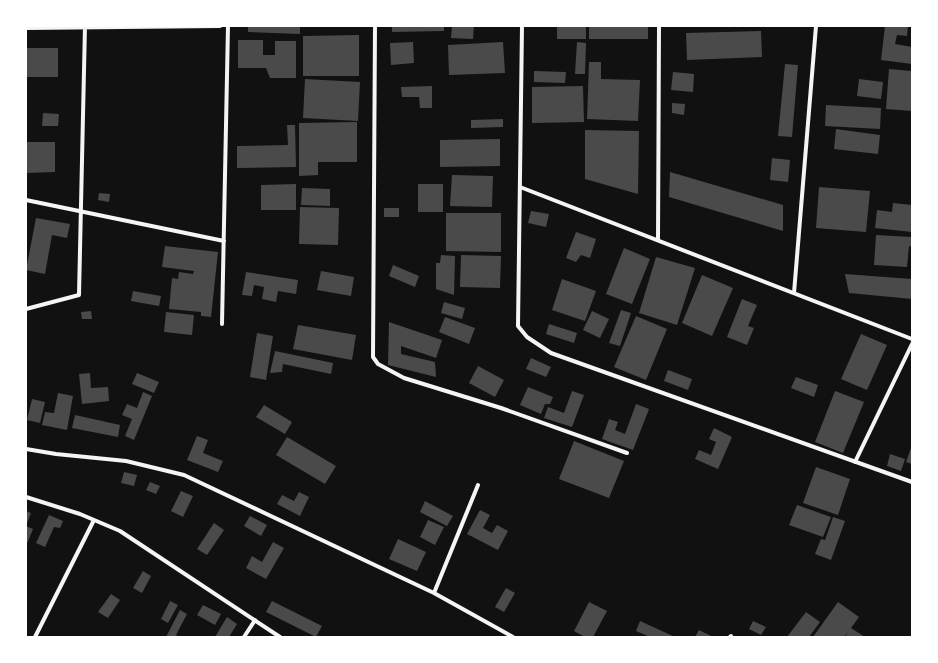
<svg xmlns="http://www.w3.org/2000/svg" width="938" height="663" font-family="Inter,sans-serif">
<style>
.building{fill:#4a4a4a}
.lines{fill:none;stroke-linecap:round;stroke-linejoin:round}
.minor{stroke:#f5f5f5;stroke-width:4}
</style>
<rect width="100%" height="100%" fill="#111"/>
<path class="building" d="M248 26H300V34L248 32Z
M392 26H444V31L392 32Z
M452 26H474L473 39 451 38Z
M557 26H586V39H557Z
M589 26H648V39H589Z
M885 26H908L907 36 897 35 895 44 912 47V64L881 60Z
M761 31 762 57 687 60 686 33Z
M359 35V76H303V36Z
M238 40H263V55H275V41H296V78H270L266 68H238Z
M413 42 414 63 391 65 390 43Z
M503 42 505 73 449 75 448 45Z
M577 42 586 43 585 74H575Z
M26 48H58V77H26Z
M589 62H601V79L640 80 638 121 587 119Z
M785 64 798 65 792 137 778 136Z
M889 69 912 71V111L886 109Z
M534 71 566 72 565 83 534 82Z
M673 72 694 74 693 92 671 90Z
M305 79 360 82 358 121 303 118Z
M859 79 883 82 881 99 857 96Z
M432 86V108H420L419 97H402L401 87Z
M583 86 584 122 532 123V87Z
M672 103 685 104 684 115 672 113Z
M826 105 881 108 880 129 825 126Z
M43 113 59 114 58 126H42Z
M503 119V127L471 128V120Z
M357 122V162H318V175L299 176V123Z
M287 125H295L296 167 237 168V146L288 145Z
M836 129 880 135 878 154 834 149Z
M585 130 639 131 638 194 585 179Z
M500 139V166L440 167V140Z
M26 142H55V172L26 173Z
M772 158 790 160 788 182 770 180Z
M670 172 783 205V231L669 197Z
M452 175 493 176 492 207 450 206Z
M296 184V210H261V185Z
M418 184H443V212H418Z
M819 187 870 191 866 232 816 228Z
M302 188 330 189V206L301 205Z
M99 193 110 194 109 202 98 200Z
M893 203 912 205V232L875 228 877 210 892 212Z
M300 207 339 208 338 245 299 244Z
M384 208H399V217H384Z
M531 211 549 214 546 227 528 223Z
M446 213H501V252L446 251Z
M36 218 70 224 67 238 52 235 45 274 26 270Z
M576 232 596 239 590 258 581 255 576 262 566 258Z
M876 235 912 237V247L909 246 907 267 874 265Z
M165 246 218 252 211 317 201 316V312L169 309 172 278 178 279 179 272 193 274 194 271 162 267Z
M624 248 650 259 632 304 606 294Z
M441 255 455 256 454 295 436 289V263H440Z
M461 255 501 256 500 288 460 287Z
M656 257 695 268 677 325 639 313Z
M393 265 419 276 415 287 389 276Z
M321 271 354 277 351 296 317 290Z
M246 272 298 280 296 294 278 291 276 302 262 299 264 287 254 285 252 296 242 295Z
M845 274 912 279V299L849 293Z
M702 275 733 288 712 336 682 323Z
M562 279 596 291 585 321 552 310Z
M133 291 161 296 159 306 131 301Z
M742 299 757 305 748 326 754 328 747 345 727 337Z
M444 302 465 308 462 319 441 313Z
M621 310 631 313 620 346 609 343Z
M91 311 92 319H82L81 312Z
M592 311 609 319 600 338 583 330Z
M166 312 194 315 192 335 164 332Z
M636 316 667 329 646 380 614 367Z
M445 317 475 328 469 344 439 332Z
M389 322 442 340 436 358 401 346V354L435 362 436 377 388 365Z
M549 324 577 333 574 343 546 334Z
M298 325 356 335 352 360 293 349Z
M257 333 273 336 266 380 250 377Z
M861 334 887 345 867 390 841 379Z
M275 351 333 363 331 374 283 364 282 372 270 373Z
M531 358 551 367 546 377 526 369Z
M478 366 504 380 495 397 469 383Z
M668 370 692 379 688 390 664 381Z
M90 373 91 388 108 387 109 401 82 404 79 374Z
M137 373 159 382 154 393 132 384Z
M796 377 818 385 814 397 791 388Z
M528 387 553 397 550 404H545L541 414 520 405Z
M572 391 584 395 572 427 544 418 548 407 564 413Z
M835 391 864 402 843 453 815 442Z
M143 392 152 396 134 440 125 436 132 419 122 415 127 404 137 408Z
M58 393 73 396 67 430 42 425 45 412 54 413Z
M32 399 45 402 40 423 27 420Z
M636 404 649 409 633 450 602 439 609 419 618 422 615 430 625 434Z
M264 405 292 422 285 434 256 417Z
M75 415 120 425 118 437 72 428Z
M714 428 732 437 718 469 695 459 699 450 711 455 716 442 709 439Z
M197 436 208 440 203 453 223 461 218 472 187 460Z
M287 437 336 466 325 484 276 455Z
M574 441 624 461 609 498 559 479Z
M912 445V464L906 462Z
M890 454 905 459 901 471 887 466Z
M816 467 850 479 838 515 803 503Z
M124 472 137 475 134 486 121 483Z
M150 482 160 486 156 494 146 490Z
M181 491 193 496 183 517 171 511Z
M299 492 309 497 300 516 277 504 282 495 294 501Z
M425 501 453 516 447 526 420 512Z
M797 505 831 517 823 537 789 525Z
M480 510 490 515 483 528 492 533 497 525 508 531 498 550 467 534Z
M26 511 31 513 26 526 33 529 26 546Z
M49 515 63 521 60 528 54 527 45 547 36 543Z
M250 516 267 525 261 536 244 526Z
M833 517 845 521 831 560 815 554 821 539 825 540Z
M428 520 444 527 435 545 420 537Z
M214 523 224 530 207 555 197 549Z
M398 539 426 552 417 571 389 559Z
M273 542 284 548 266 579 246 568 252 556 262 562Z
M143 571 151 576 142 593 133 588Z
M506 588 515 593 504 612 495 607Z
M111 594 120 600 108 618 98 612Z
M170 601 178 605 168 623 161 619Z
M272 601 322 626 316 637 266 612Z
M589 602 607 611 593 637H585L574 631Z
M838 602 859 617 851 628 865 637H845L848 632 844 637H813Z
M203 605 221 614 215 625 197 615Z
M180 610 187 614 176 635 180 637H166Z
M806 612 820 622 809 637H787Z
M227 617 237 624 229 637H215Z
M640 621 675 637H650L636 631Z
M753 621 766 627 761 635 749 629Z
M699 630 713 637H695Z"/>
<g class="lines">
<path class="minor" d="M375 26 373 357 378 364 404 378 501 408 627 453
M522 26 518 326 527 337 551 353 912 482
M26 28 220 26
M520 187 912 339
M26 200 224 241
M658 239 659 26
M794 293 816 26
M26 309 79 295 85 26
M222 324 228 26
M26 449 56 454 126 461 184 475 434 593 513 637
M855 462 912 344
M26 497 80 514 120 531 280 637
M434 593 478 485
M35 637 94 520
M244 637 255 620
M730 637 731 636"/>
</g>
<rect width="938" height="663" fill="none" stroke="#ffffff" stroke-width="54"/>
</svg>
